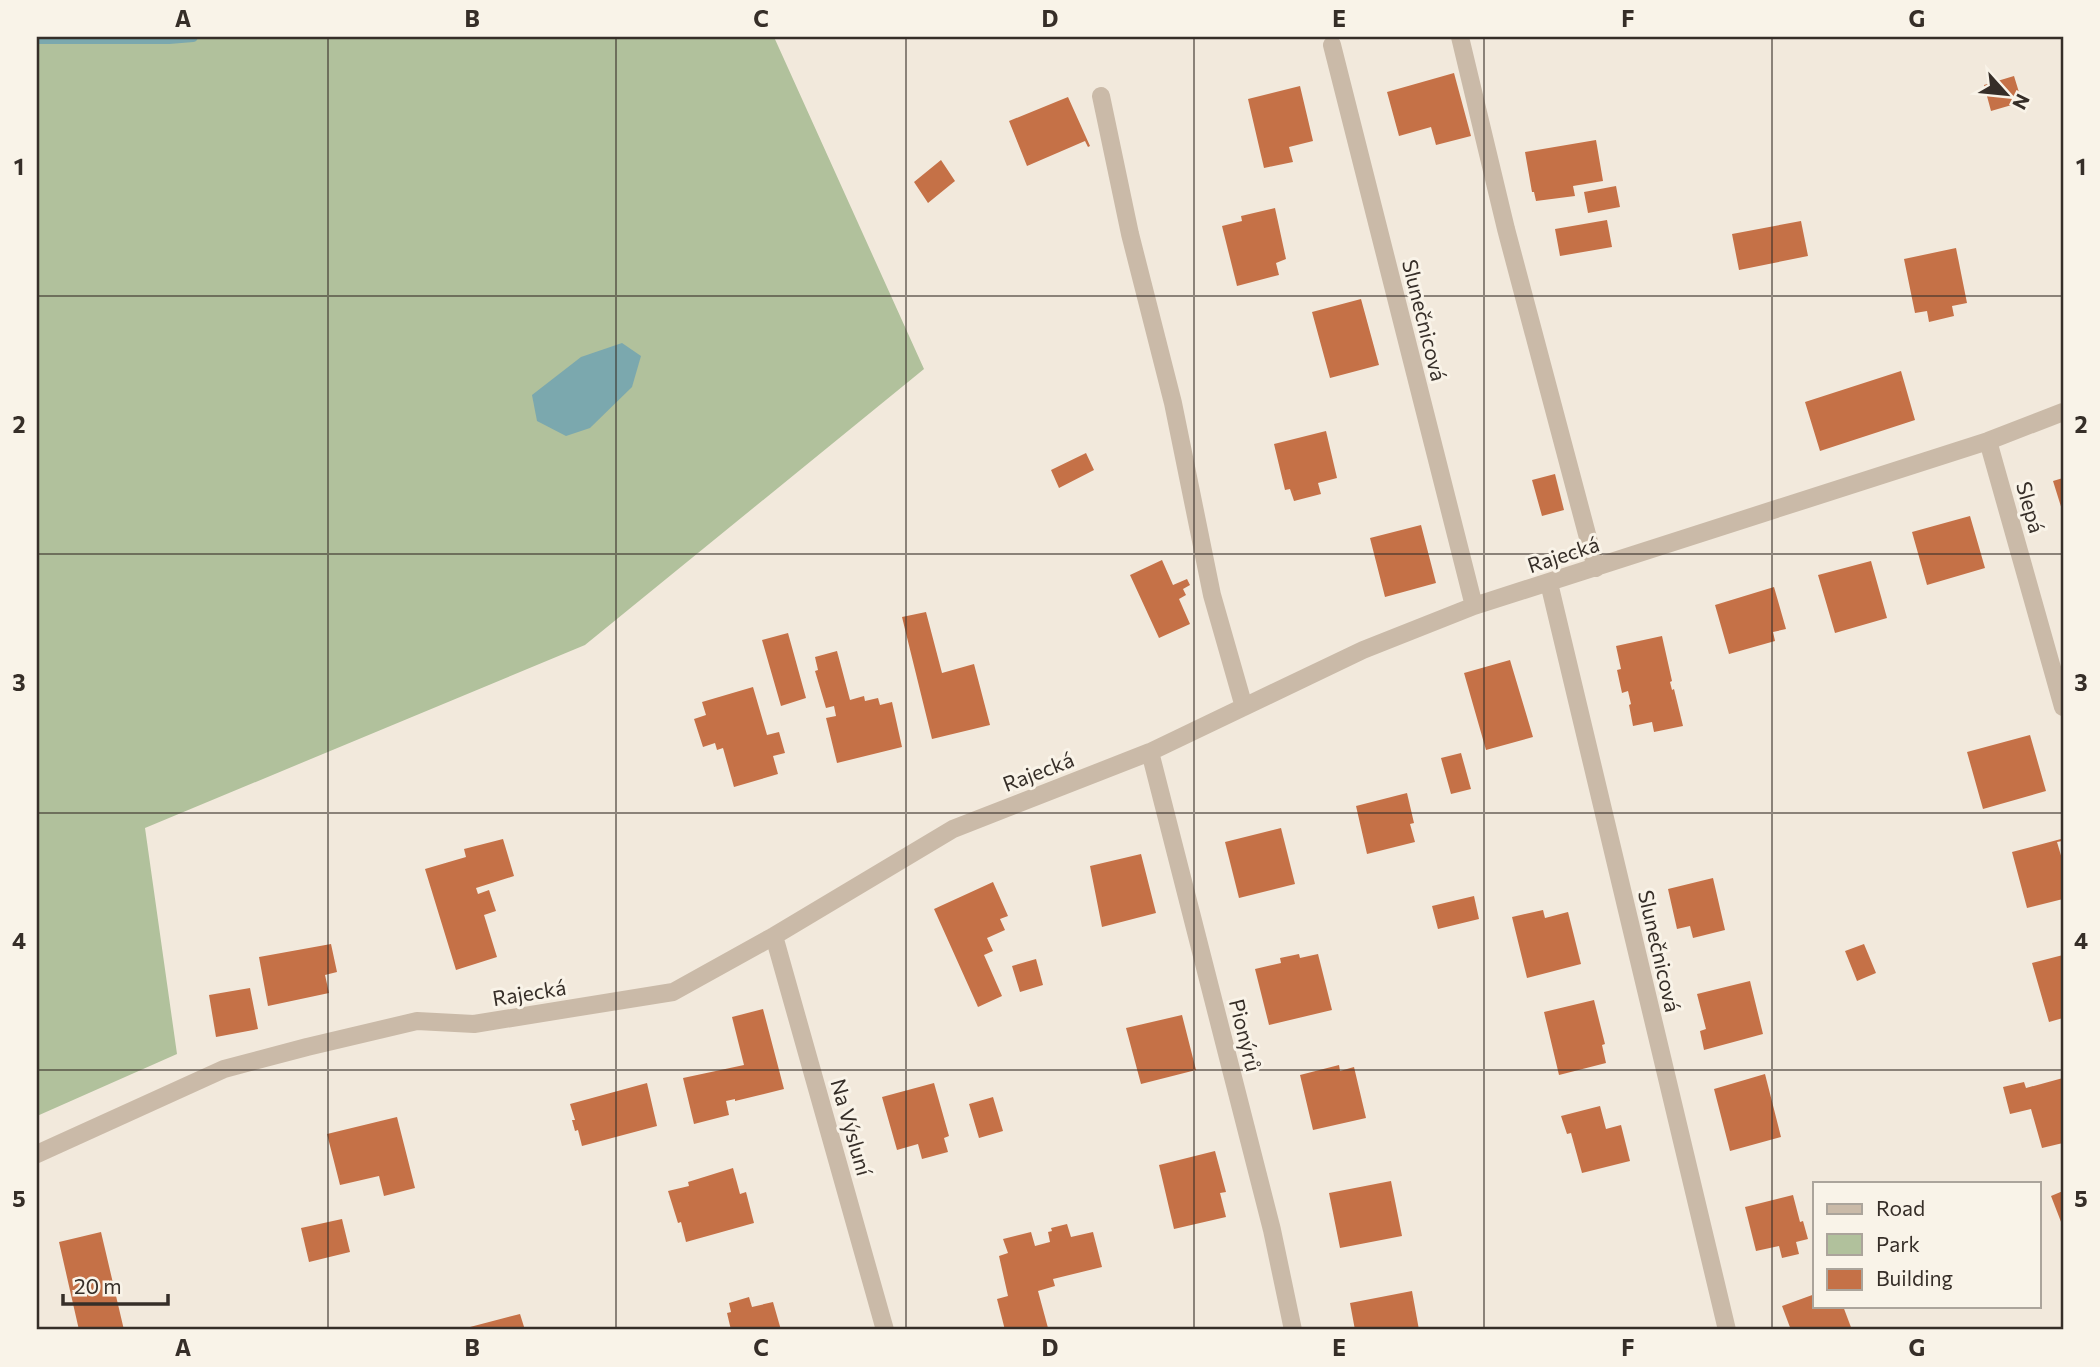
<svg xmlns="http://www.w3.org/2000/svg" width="2100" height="1367" font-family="Commissioner,sans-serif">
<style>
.green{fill:#b1c19c}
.water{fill:#7ba8ae}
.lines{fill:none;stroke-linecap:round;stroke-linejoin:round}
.stream{stroke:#7ba8ae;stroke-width:10}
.building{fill:#c57147}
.minor{stroke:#cabaa8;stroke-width:18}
.grid{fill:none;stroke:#362e28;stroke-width:2;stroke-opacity:0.55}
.labels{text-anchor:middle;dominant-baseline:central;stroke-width:6;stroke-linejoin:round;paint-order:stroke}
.street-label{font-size:21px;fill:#362e28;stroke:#f9f3e8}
.neatline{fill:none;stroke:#362e28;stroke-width:2.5}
.grid-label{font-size:23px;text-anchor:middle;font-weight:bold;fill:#362e28}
</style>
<rect width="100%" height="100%" fill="#f2e9dc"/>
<path class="green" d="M37 37H774L924 369 585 645 145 828 177 1054 37 1116Z"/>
<path class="water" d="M622 343 641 356 632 387 590 428 566 436 537 421 532 395 581 357Z"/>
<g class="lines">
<path class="stream" d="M37 39H169L193 37"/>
</g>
<path class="building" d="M1454 73 1471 136 1436 145 1431 127 1399 136 1387 92Z
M2014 76 2022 102 1991 111 1984 85Z
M1300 86 1313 141 1289 147 1293 162 1264 168 1248 99Z
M1068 97 1090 146 1088 147 1085 141 1027 166 1009 121Z
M1596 140 1603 181 1573 186 1575 196 1536 201 1534 192H1532L1525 152Z
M941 160 955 181 928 203 914 182Z
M1616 186 1620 207 1588 213 1584 192Z
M1275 208 1286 259 1276 263 1279 275 1237 286 1222 226 1242 221 1241 216Z
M1607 220 1612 247 1560 256 1555 229Z
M1801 221 1808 256 1739 270 1732 234Z
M1956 248 1967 303 1952 306 1954 316 1929 322 1927 311 1915 313 1904 259Z
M1361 299 1379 365 1330 378 1312 312Z
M1901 371 1915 420 1820 451 1805 402Z
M1326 431 1337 478 1318 483 1321 494 1294 501 1290 489 1285 490 1274 444Z
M1086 453 1094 470 1059 488 1051 470Z
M1555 474 1564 510 1542 516 1532 480Z
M2063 478V513L2053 481Z
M1970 516 1985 568 1927 585 1912 532Z
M1421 525 1436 583 1385 597 1370 538Z
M1162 560 1173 585 1187 579 1190 585 1183 589 1186 595 1179 599 1190 624 1159 638 1130 575Z
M1871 561 1887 618 1835 633 1818 575Z
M1774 587 1786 629 1773 632 1775 641 1729 654 1715 605Z
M926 612 942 673 974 664 990 725 932 739 902 617Z
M788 633 806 698 781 706 762 640Z
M1662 636 1672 681 1670 682 1672 690 1674 689 1683 726 1654 732 1652 722 1633 726 1629 705 1631 704 1628 691 1622 693 1617 670 1621 669 1616 646Z
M837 651 850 700 864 696 865 701 878 698 880 705 892 702 902 747 837 763 826 718 836 716 834 706 826 708 815 671 818 670 815 657Z
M1510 660 1533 737 1486 750 1464 673Z
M753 687 767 735 779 732 785 753 773 756 778 774 734 787 723 748 717 750 715 743 703 747 694 719 706 715 702 702Z
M2030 735 2046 791 1983 809 1967 752Z
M1461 753 1471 789 1451 794 1441 758Z
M1407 793 1414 823 1410 824 1415 842 1367 854 1356 806Z
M1281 828 1295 884 1239 898 1225 842Z
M503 839 514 876 476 888 478 894 489 890 496 911 484 915 497 957 456 970 425 869 466 857 464 849Z
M2061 839 2062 841 2057 842 2062 859 2063 858V899L2027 908 2012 852Z
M1141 854 1156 913 1102 927 1090 866Z
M1713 878 1725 930 1693 938 1690 926 1677 929 1668 889Z
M993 882 1008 916 1000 919 1005 930 987 938 993 951 984 955 1002 996 978 1007 934 909Z
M1474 896 1479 919 1438 929 1432 906Z
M1543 910 1545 918 1568 912 1581 964 1527 978 1512 917Z
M331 944 337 972 325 975 329 993 268 1006 259 957Z
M1864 944 1876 973 1857 981 1845 951Z
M1299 954 1300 958 1318 954 1332 1010 1269 1025 1255 969 1281 963 1280 958Z
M2063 955V1018L2049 1022 2032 963Z
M1036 959 1043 985 1020 992 1012 966Z
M1750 981 1763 1034 1704 1050 1700 1031 1706 1029 1697 994Z
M250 988 258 1029 216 1037 209 995Z
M1594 1000 1605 1044 1602 1045 1606 1063 1559 1075 1544 1012Z
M763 1009 784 1089 735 1101V1099L726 1101 729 1115 694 1124 683 1078 744 1065 732 1017Z
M1182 1015 1196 1070 1141 1084 1126 1028Z
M1339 1065 1340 1071 1354 1067 1366 1118 1313 1130 1300 1075Z
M1765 1074 1781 1137 1730 1151 1714 1089Z
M2063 1078V1143L2042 1148 2031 1109 2010 1114 2003 1087 2024 1082 2026 1088Z
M647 1083 657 1126 582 1146 578 1130 575 1131 572 1120H575L570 1104Z
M934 1083 949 1136 944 1138 948 1152 922 1159 918 1144 897 1150 882 1097Z
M993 1097 1003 1131 979 1138 969 1104Z
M1600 1106 1606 1129 1621 1125 1630 1161 1582 1173 1571 1133 1567 1134 1561 1116Z
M397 1117 415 1188 384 1196 379 1176 340 1185 327 1134Z
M1215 1151 1226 1192 1220 1193 1226 1217 1174 1229 1159 1165Z
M733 1168 740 1194 746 1192 754 1223 686 1242 681 1222 678 1223 668 1191 689 1186 688 1182Z
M1391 1181 1402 1236 1340 1248 1329 1193Z
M2063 1191V1227L2051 1196Z
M1793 1195 1800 1222 1803 1221 1808 1239 1796 1242 1799 1254 1782 1258 1779 1246 1756 1251 1745 1207Z
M342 1219 350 1252 309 1262 301 1228Z
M1067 1224 1071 1237 1093 1232 1102 1267 1053 1279 1055 1286 1038 1291 1048 1328 1005 1330 997 1299 1008 1296 999 1256 1008 1253 1003 1239 1031 1232 1035 1246 1050 1242 1048 1232 1052 1231 1051 1228Z
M101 1232 124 1330H79L59 1242Z
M1412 1291 1419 1330H1355L1350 1303Z
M1815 1294V1306H1843L1852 1330H1791L1782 1306Z
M749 1297 752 1307 773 1302 781 1330H731L727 1313 731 1312 729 1303Z
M520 1314 525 1330H471L470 1327Z"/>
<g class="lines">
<path class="minor" d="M1460 37 1506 229 1596 568
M1332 45 1474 606
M1101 96 1130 234 1173 403 1212 595 1244 707
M1988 441 2063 707
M1549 583 1727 1330
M1150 752 1272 1230 1293 1330
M774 936 885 1330
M37 1154 224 1069 307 1047 417 1021 474 1024 673 992 774 936 953 829 1150 752 1363 650 1474 606 1988 441 2063 412"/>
</g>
<path class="grid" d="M328 37V1330M616 37V1330M906 37V1330M1194 37V1330M1484 37V1330M1772 37V1330M37 296H2063M37 554H2063M37 813H2063M37 1070H2063"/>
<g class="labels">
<g class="street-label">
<text transform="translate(1425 320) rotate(76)">Slunečnicová</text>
<text transform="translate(2031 507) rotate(74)">Slepá</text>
<text transform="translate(1563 554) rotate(-18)">Rajecká</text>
<text transform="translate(1038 771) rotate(-21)">Rajecká</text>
<text transform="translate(1660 951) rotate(77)">Slunečnicová</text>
<text transform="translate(529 992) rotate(-9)">Rajecká</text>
<text transform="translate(1246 1035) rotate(76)">Pionýrů</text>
<text transform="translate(852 1127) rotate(74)">Na Výsluní</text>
</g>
</g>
<rect width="2100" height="1367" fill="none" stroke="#f9f3e8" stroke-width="77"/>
<rect x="1813" y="1182" width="228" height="126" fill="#f9f3e8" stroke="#aba49b" stroke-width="2"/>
<rect x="1827" y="1204" width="35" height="10" fill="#cabaa8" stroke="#aba49b" stroke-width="2"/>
<text x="1876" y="1216" font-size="21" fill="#362e28">Road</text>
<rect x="1827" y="1234" width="35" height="21" fill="#b1c19c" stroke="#aba49b" stroke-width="2"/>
<text x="1876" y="1252" font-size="21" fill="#362e28">Park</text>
<rect x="1827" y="1269" width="35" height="21" fill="#c57147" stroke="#aba49b" stroke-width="2"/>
<text x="1876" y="1286" font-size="21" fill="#362e28">Building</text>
<g transform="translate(2006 94) rotate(117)" stroke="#f9f3e8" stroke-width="5" paint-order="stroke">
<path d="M0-5L12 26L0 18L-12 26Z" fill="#362e28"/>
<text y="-10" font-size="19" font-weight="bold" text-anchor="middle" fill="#362e28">N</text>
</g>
<path d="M63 1294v10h105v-10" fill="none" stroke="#362e28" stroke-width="3.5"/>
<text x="74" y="1294" font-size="21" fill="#362e28" stroke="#f9f3e8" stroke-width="5" paint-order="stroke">20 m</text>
<rect x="38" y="38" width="2024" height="1290" class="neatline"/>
<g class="grid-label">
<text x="183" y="27">A</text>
<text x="472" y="27">B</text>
<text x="761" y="27">C</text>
<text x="1050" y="27">D</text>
<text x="1339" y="27">E</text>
<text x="1628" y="27">F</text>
<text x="1917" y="27">G</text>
<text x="19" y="175">1</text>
<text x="2081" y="175">1</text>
<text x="19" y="433">2</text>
<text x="2081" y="433">2</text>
<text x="19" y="691">3</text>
<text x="2081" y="691">3</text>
<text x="19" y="949">4</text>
<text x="2081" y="949">4</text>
<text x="19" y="1207">5</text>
<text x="2081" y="1207">5</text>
<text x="183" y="1356">A</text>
<text x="472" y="1356">B</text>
<text x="761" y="1356">C</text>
<text x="1050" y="1356">D</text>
<text x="1339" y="1356">E</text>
<text x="1628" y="1356">F</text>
<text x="1917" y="1356">G</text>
</g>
</svg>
